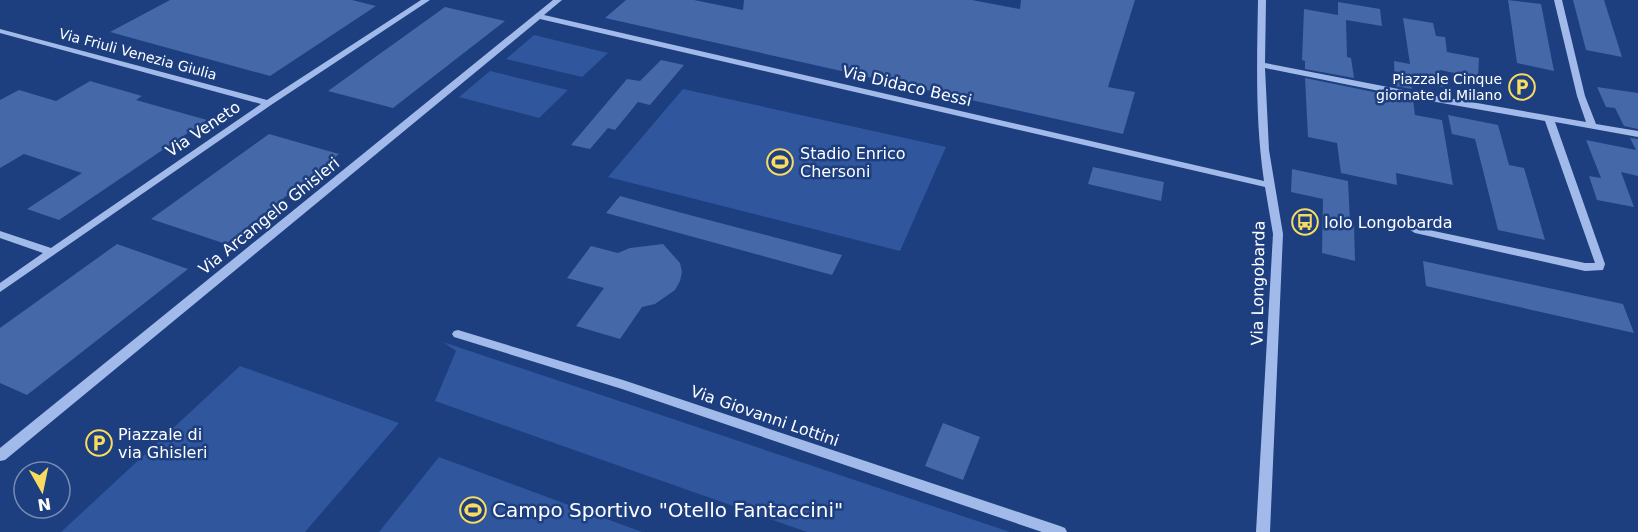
<svg xmlns="http://www.w3.org/2000/svg" width="1638" height="532" font-family="'DejaVu Sans',sans-serif">
<style>
.green{fill:#30569e}
.building{fill:#4568a9}
.lines{fill:none;stroke-linecap:round;stroke-linejoin:round}
.minor{fill:#a1bae9;fill-rule:evenodd}
.labels{text-anchor:middle;dominant-baseline:central;stroke-width:5;stroke-linejoin:round;paint-order:stroke}
.far-street-label{font-size:14px;fill:#fff;stroke:#1d3e7f}
.far-poi-label{font-size:14px;fill:#fff;stroke:#1d3e7f;text-anchor:end}
.street-label{font-size:16px;fill:#fff;stroke:#1d3e7f}
.poi-label{font-size:16px;fill:#fff;stroke:#1d3e7f;text-anchor:start}
.near-poi-label{font-size:20px;fill:#fff;stroke:#1d3e7f;text-anchor:start}
</style>
<rect width="100%" height="100%" fill="#1d3e7f"/>
<path class="green" d="M534 35 608 53 582 77 506 59Z
M490 71 568 90 539 118 459 97Z
M683 89 946 147 900 251 608 177Z
M443 342 1010 532H807L435 401 456 351Z
M240 366 399 423 305 532H61Z
M439 457 642 532H379Z"/>
<path class="building" d="M170 0H352L376 6 270 76 110 32Z
M626 0H694L743 10 744 0H972L1020 9 1021 0H1135L1108 87 1135 92 1123 134 605 18Z
M1508 0 1541 4 1554 71 1517 63Z
M1573 0H1604L1622 57 1586 50Z
M1338 2 1380 9 1382 26 1346 20 1347 57 1351 58 1354 78 1305 69V61L1302 60 1304 9 1338 15Z
M445 7 505 21 393 108 328 91Z
M1403 18 1433 23 1436 36 1445 37 1447 52 1479 58 1478 78 1440 70 1443 87 1410 81 1412 89 1395 86 1394 61 1410 64Z
M661 60 684 65 650 105 638 102 615 130 608 128 590 149 571 145 627 79 640 81Z
M1305 78 1413 100 1415 115 1442 120 1453 185 1396 173 1397 185 1341 173 1337 143 1308 137Z
M90 81 142 96 136 100 207 120 59 220 27 209 82 173 24 154 0 168V100L19 90 56 101Z
M1597 87 1638 93V129L1624 126 1615 108 1606 107Z
M1448 115 1498 125 1509 165 1524 168 1545 240 1498 230 1475 139 1452 134Z
M269 134 339 154 226 244 151 219Z
M1630 138 1638 139V176L1621 172 1634 207 1597 200 1589 176 1601 178 1586 140 1636 150Z
M1093 167 1164 182 1161 201 1088 184Z
M1292 169 1348 181 1350 222 1354 223 1355 261 1322 253 1323 199 1291 192Z
M620 196 682 213 842 255 832 275 606 213Z
M117 244 188 269 27 395 0 383V328Z
M663 244 680 263 682 272 680 281 675 290 655 304 642 307 620 339 576 326 604 288 567 278 591 246 618 253 630 248Z
M1423 261 1623 304 1634 333 1426 286Z
M943 423 980 437 963 480 925 466Z"/>
<g class="lines">
<path class="minor" d="M421 0H430L271 105 0 292V283L43 253 0 238V231L51 248 261 104 0 33V29L267 100Z
M553 0H562L544 15 1264 181C1255 120 1257 61 1258 0H1266L1265 63 1419 93 1586 122 1577 96 1554 0H1562L1585 96 1596 124 1638 131V137L1555 122 1605 264 1603 270 1585 271 1415 233 1410 230 1415 227 1585 263H1595L1545 121 1419 99 1265 68 1269 150 1283 234 1270 532H1256L1273 234 1265 187 540 19 5 460 0 461V448Z
M458 330 623 380 1060 526 1065 528 1067 532H1042L622 389 454 337 452 334 454 331Z"/>
</g>
<defs>
<g id="parking-ring" transform="scale(1.35)"><circle r="9.5" fill="#1d3e7f" stroke="#f8db5f" stroke-width="1.5"/><path d="M-3.5-5.5H1a3.5 3.5 0 0 1 0 7H-1V5.5H-3.5ZM-1-3.4V-.6H.8a1.4 1.4 0 0 0 0-2.8Z" fill="#f8db5f"/></g>
<g id="stadium-ring" transform="scale(1.35)"><circle r="9.5" fill="#1d3e7f" stroke="#f8db5f" stroke-width="1.5"/><path d="M0-5a6.5 5 0 1 0 0 10a6.5 5 0 1 0 0-10ZM-3.5-1.8h7v3.6h-7Z" fill="#f8db5f"/></g>
<g id="bus-ring" transform="scale(1.35)"><circle r="9.5" fill="#1d3e7f" stroke="#f8db5f" stroke-width="1.5"/><path d="M-5-6H5V4H4V6H2V4H-2V6H-4V4H-5ZM-3.5-4V0h7V-4ZM-3.5 1.2v1.5H-2V1.2ZM2 1.2v1.5H3.5V1.2Z" fill="#f8db5f"/></g>
</defs>
<g fill-rule="evenodd">
<use href="#parking-ring" x="1522" y="87"/>
<use href="#stadium-ring" x="780" y="162"/>
<use href="#bus-ring" x="1305" y="222"/>
<use href="#parking-ring" x="99" y="443"/>
<use href="#stadium-ring" x="473" y="510"/>
</g>
<g class="labels">
<g class="far-street-label">
<text transform="translate(138 54) rotate(15)">Via Friuli Venezia Giulia</text>
</g>
<g class="far-poi-label">
<text x="1502" y="79">Piazzale Cinque<tspan x="1502" dy="16">giornate di Milano</tspan></text>
</g>
<g class="street-label">
<text transform="translate(907 86) rotate(13)">Via Didaco Bessi</text>
<text transform="translate(203 129) rotate(-34)">Via Veneto</text>
<text transform="translate(269 216) rotate(-39)">Via Arcangelo Ghisleri</text>
<text transform="translate(1258 283) rotate(-89)">Via Longobarda</text>
<text transform="translate(765 416) rotate(19)">Via Giovanni Lottini</text>
</g>
<g class="poi-label">
<text x="800" y="153">Stadio Enrico<tspan x="800" dy="18">Chersoni</tspan></text>
<text x="1324" y="222">Iolo Longobarda</text>
<text x="118" y="434">Piazzale di<tspan x="118" dy="18">via Ghisleri</tspan></text>
</g>
<g class="near-poi-label">
<text x="492" y="510">Campo Sportivo "Otello Fantaccini"</text>
</g>
</g>
<g transform="translate(42 490) rotate(171)"><circle r="28" fill="#1d3e7f" stroke="#778bb2" stroke-width="1.5"/>
<path d="M0-4.5L10 22L0 15L-10 22Z" fill="#f8db5f"/>
<text y="-9" font-size="16" font-weight="bold" text-anchor="middle" fill="#ffffff">N</text>
</g>
</svg>
